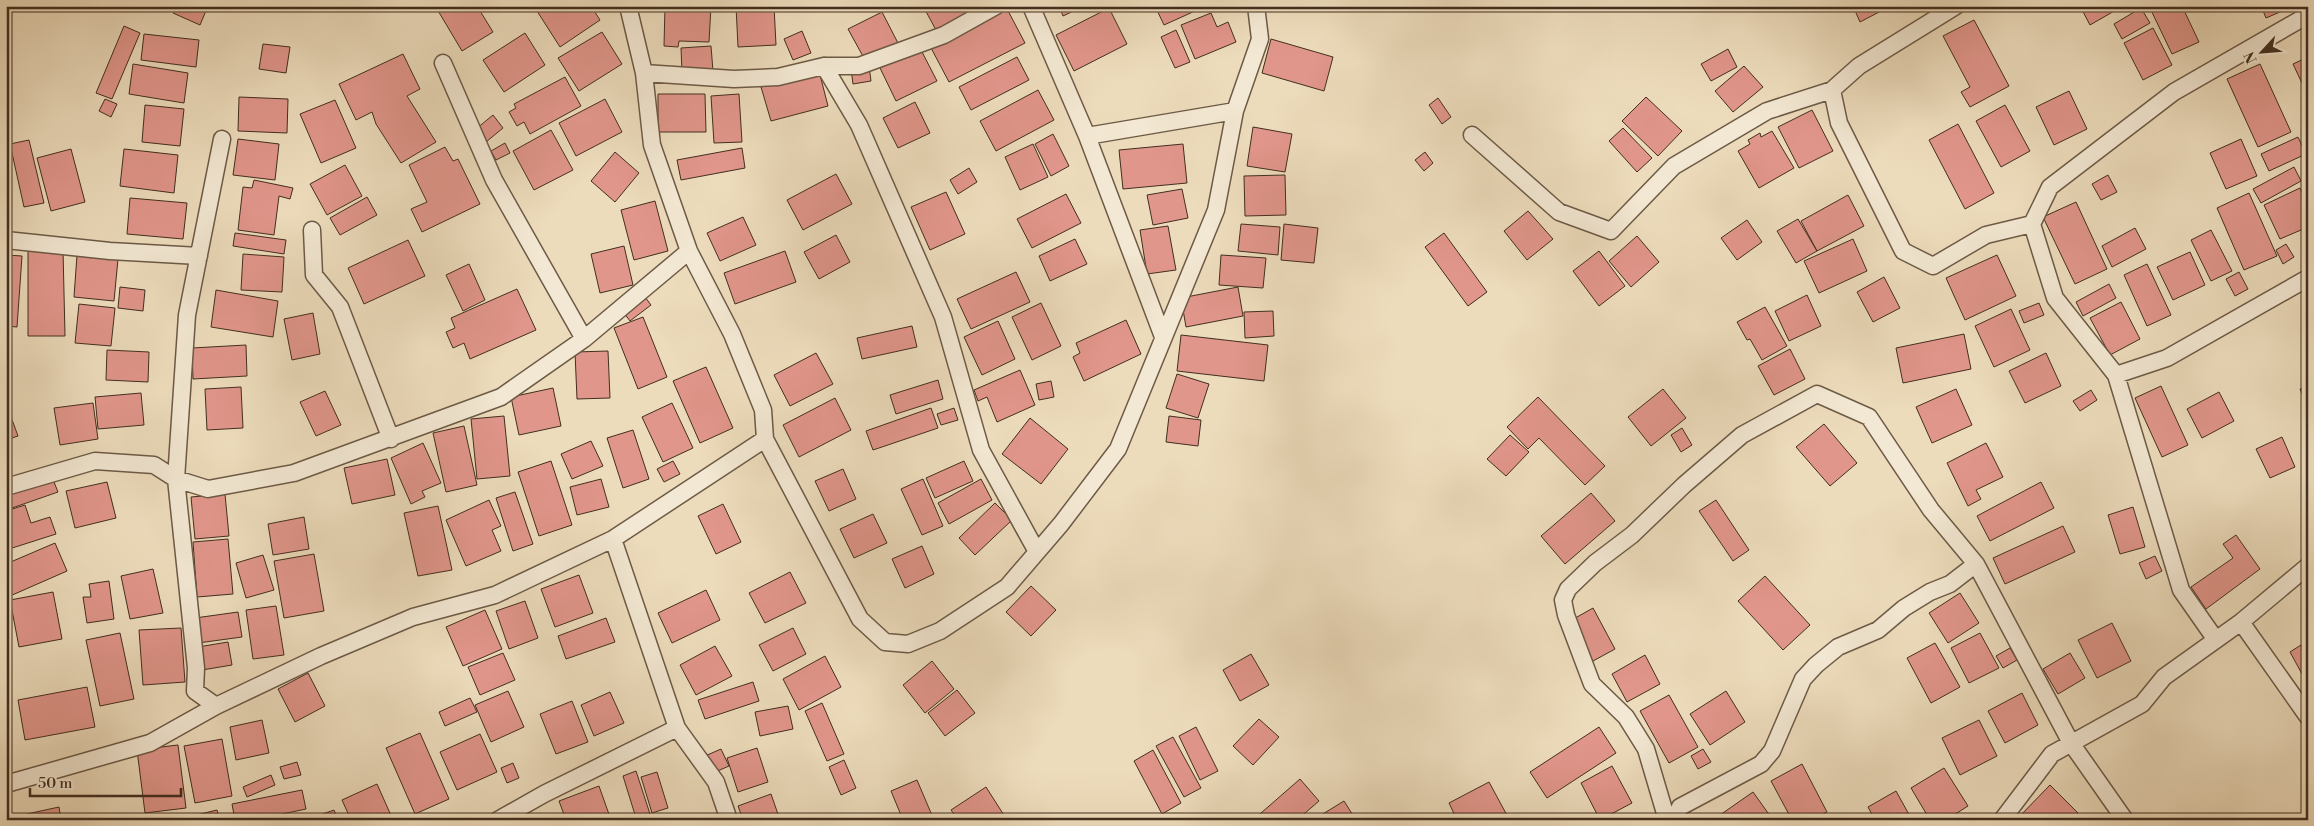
<svg xmlns="http://www.w3.org/2000/svg" width="2314" height="826" font-family="'Libre Bodoni',serif">
<style>
.building{fill:#e1968b;stroke:#422e1f}
.lines{fill:none;stroke-linecap:round;stroke-linejoin:round}
.minor-casing{stroke:#6d5a46;stroke-width:19}
.minor{stroke:#f3e8d3;stroke-width:16}
</style>
<rect width="100%" height="100%" fill="#eddcbc"/>
<filter id="stains"><feTurbulence type="fractalNoise" baseFrequency=".004" numOctaves="4"/><feColorMatrix values="0 0 0 0 .2 0 0 0 0 .09 0 0 0 0 .02 0 0 0 .5 -.17"/></filter>
<radialGradient id="worn" r=".72"><stop offset=".6" stop-color="#630" stop-opacity="0"/><stop offset="1" stop-color="#630" stop-opacity=".3"/></radialGradient>
<path class="building" d="M176 6H208L200 25 173 13Z
M442 6H477L493 32 462 51 437 9Z
M545 6H591L600 20 560 47 537 11Z
M665 6H711L709 42 679 41 678 47 664 46Z
M736 6H774L776 45 738 47Z
M923 6H979L936 30Z
M1059 6H1084L1063 16Z
M1155 6H1206L1164 25Z
M1734 6H1749L1738 12Z
M1853 6H1879L1881 11 1860 22Z
M2080 6H2123L2090 25Z
M2149 6H2182L2199 42 2172 54Z
M2261 6H2294L2266 18Z
M1006 7 1025 43 949 82 930 46Z
M1109 8 1127 44 1074 71 1056 35Z
M2141 8 2150 23 2122 39 2114 24Z
M882 12 898 43 865 60 848 29Z
M1211 13 1217 27 1228 22 1236 42 1195 59 1181 25Z
M1974 20 2009 86 1970 107 1961 92 1970 87 1943 36Z
M124 26 140 33 112 99 96 93Z
M2153 28 2172 65 2143 80 2124 43Z
M1176 30 1190 62 1175 68 1161 37Z
M802 31 811 53 793 60 784 39Z
M602 32 622 64 579 91 558 58Z
M525 33 545 65 504 92 483 60Z
M144 34 199 40 196 67 141 60Z
M1271 39 1333 57 1324 91 1262 73Z
M263 44 290 47 286 73 259 69Z
M711 46 713 71 682 72 681 48Z
M920 48 937 81 896 101 880 68Z
M1728 49 1737 67 1711 81 1701 64Z
M403 54 420 89 407 96 436 142 401 163 376 124 372 112 356 120 339 84Z
M1017 57 1029 80 971 110 959 87Z
M2308 57V96L2293 64Z
M133 64 188 73 184 103 129 94Z
M2260 64 2291 132 2258 147 2227 79Z
M869 66 871 81 853 84 851 69Z
M1744 66 1763 87 1733 112 1715 91Z
M819 71 828 106 771 121 761 87Z
M565 77 581 106 530 134 524 122 517 126 509 112 516 108 514 104Z
M1038 90 1054 120 996 151 980 121Z
M2069 91 2087 129 2054 145 2036 107Z
M658 94H705L706 132H658Z
M739 94 742 142 714 143 711 96Z
M239 97 288 99 287 133 238 131Z
M1646 97 1682 131 1658 156 1622 121Z
M1438 98 1451 117 1442 124 1429 105Z
M105 99 117 104 111 117 99 111Z
M605 99 622 132 576 156 559 123Z
M335 100 356 148 321 163 300 114Z
M915 102 930 133 898 148 883 118Z
M145 105 184 109 180 146 142 142Z
M2005 105 2030 151 2001 167 1976 121Z
M1812 110 1833 151 1799 168 1778 127Z
M493 115 503 128 486 142 476 129Z
M1958 124 1994 193 1965 209 1929 140Z
M1253 127 1292 134 1285 172 1247 166Z
M1623 128 1652 158 1637 172 1609 141Z
M551 130 573 170 534 190 513 151Z
M1772 131 1794 168 1759 188 1738 151 1750 144 1748 140 1760 133 1761 137Z
M1053 134 1069 166 1051 176 1035 144Z
M2298 137 2306 154 2269 171 2261 154Z
M238 139 279 144 275 180 233 175Z
M2241 139 2257 176 2226 189 2210 153Z
M29 140 44 203 24 207 10 144Z
M505 143 510 153 496 160 491 151Z
M1033 144 1048 177 1020 190 1005 157Z
M1183 144 1187 183 1123 189 1119 150Z
M445 147 453 161 458 159 480 204 422 232 411 209 427 202 409 165Z
M742 148 745 168 681 180 677 160Z
M71 149 85 202 51 211 37 158Z
M124 149 178 155 174 193 120 186Z
M615 152 639 173 615 202 591 181Z
M1425 152 1433 163 1424 171 1415 160Z
M345 165 362 196 327 215 310 184Z
M2294 167 2301 181 2261 203 2253 189Z
M969 168 977 182 958 194 950 180Z
M836 174 852 204 803 230 787 200Z
M1285 175 1286 215 1245 216 1244 176Z
M2108 175 2117 192 2101 200 2092 184Z
M254 180 293 188 290 199 279 196 274 235 238 230 243 187 252 188Z
M2300 188 2308 205V227L2280 239 2264 205Z
M1182 189 1188 218 1153 225 1147 195Z
M946 192 965 234 930 250 911 207Z
M2249 193 2277 256 2244 270 2217 208Z
M1066 194 1081 223 1032 248 1017 219Z
M1848 195 1864 226 1817 251 1801 221Z
M367 197 377 215 340 235 330 218Z
M130 198 187 203 183 239 127 234Z
M655 201 668 251 634 260 621 210Z
M2076 202 2107 269 2075 284 2043 217Z
M1528 211 1553 239 1527 260 1504 231Z
M743 217 756 245 720 261 707 233Z
M1798 219 1817 251 1796 263 1777 231Z
M1747 220 1762 242 1737 260 1721 238Z
M1241 224 1280 227 1278 255 1238 251Z
M1284 224 1318 228 1314 263 1281 260Z
M1168 226 1176 270 1147 274 1140 230Z
M2135 228 2146 249 2112 267 2102 246Z
M2211 230 2232 271 2211 281 2191 240Z
M235 233 286 240 284 254 233 246Z
M1444 233 1487 292 1468 306 1425 247Z
M836 235 850 262 819 279 804 252Z
M1637 236 1659 262 1631 287 1609 261Z
M1075 239 1087 264 1050 281 1039 256Z
M1853 239 1867 271 1819 293 1804 261Z
M408 240 425 276 364 304 348 268Z
M2286 244 2294 257 2283 264 2276 250Z
M624 246 633 285 600 293 591 254Z
M28 250H63L65 336H28Z
M785 251 796 282 735 304 724 273Z
M1599 251 1625 286 1599 306 1573 271Z
M2190 252 2205 285 2173 300 2157 267Z
M243 254 284 257 282 292 241 290Z
M6 255 22 256 17 327 6 326Z
M77 255 118 259 114 301 74 297Z
M1221 255 1266 258 1263 288 1219 285Z
M1997 255 2016 296 1965 320 1946 278Z
M469 264 485 300 463 311 446 275Z
M2147 264 2171 315 2147 326 2124 275Z
M1016 272 1030 302 971 329 957 299Z
M2239 272 2248 289 2235 296 2226 279Z
M1884 277 1900 308 1873 322 1857 292Z
M2109 284 2116 298 2083 316 2076 302Z
M120 287 145 290 143 311 118 308Z
M1238 287 1243 316 1186 327 1181 298Z
M517 289 536 330 470 359 464 343 453 348 446 332 455 328 451 318Z
M216 290 278 301 273 337 211 327Z
M1807 295 1821 326 1789 341 1775 311Z
M645 297 651 305 630 321 624 313Z
M2121 302 2140 339 2110 355 2090 318Z
M1041 303 1061 346 1032 360 1012 317Z
M2039 303 2044 315 2024 323 2019 311Z
M79 304 115 308 111 346 75 343Z
M1765 307 1787 346 1762 360 1750 339 1747 340 1737 322Z
M2011 309 2030 350 1994 367 1975 326Z
M1273 311 1274 336 1245 338 1244 312Z
M313 313 320 354 292 360 284 319Z
M643 317 667 377 638 389 614 328Z
M1126 320 1141 354 1084 381 1073 357 1080 353 1076 343Z
M998 321 1015 359 982 375 964 337Z
M912 326 917 347 862 359 857 338Z
M1964 334 1971 369 1903 383 1896 348Z
M1181 335 1268 345 1264 381 1177 371Z
M246 345 247 376 193 379 192 348Z
M1790 349 1805 379 1774 395 1758 366Z
M107 350 149 352 148 382 106 380Z
M608 351 610 398 577 399 575 352Z
M816 353 833 384 790 406 774 375Z
M2046 353 2061 386 2025 403 2009 371Z
M706 367 733 428 700 443 673 381Z
M1020 370 1035 405 997 422 987 397 978 401 974 390Z
M1177 374 1209 384 1198 418 1166 408Z
M938 380 943 399 896 414 890 395Z
M1051 381 1054 397 1039 400 1036 384Z
M2161 386 2188 445 2162 457 2135 398Z
M2308 386V407L2300 389Z
M241 387 243 428 207 430 205 389Z
M553 388 561 426 519 435 511 397Z
M1663 389 1686 418 1651 446 1628 417Z
M1956 389 1972 425 1932 443 1916 407Z
M2091 390 2097 400 2080 411 2073 401Z
M325 391 341 425 316 436 300 402Z
M2219 392 2234 421 2202 438 2187 409Z
M141 393 144 425 98 429 95 397Z
M1538 397 1605 466 1585 485 1539 438 1528 449 1507 427Z
M835 398 851 430 799 457 783 425Z
M6 403 18 436 6 440Z
M93 403 98 439 60 445 54 408Z
M672 403 693 448 663 462 642 417Z
M931 408 938 428 873 450 866 431Z
M954 408 958 420 941 425 937 414Z
M504 416 510 476 477 479 471 419Z
M1169 416 1201 420 1198 446 1166 442Z
M1030 418 1068 449 1041 484 1002 454Z
M1824 424 1857 463 1830 486 1796 447Z
M464 426 477 485 446 492 433 433Z
M1682 428 1692 445 1681 452 1671 435Z
M633 430 649 479 623 488 607 438Z
M1510 435 1529 452 1506 476 1487 459Z
M2282 437 2295 467 2270 478 2256 449Z
M591 441 603 466 572 479 561 454Z
M423 443 441 483 422 491 425 497 411 504 391 458Z
M1986 443 2003 477 1976 490 1981 499 1968 506 1947 463Z
M387 459 395 495 352 504 344 468Z
M551 461 572 525 539 536 518 472Z
M673 461 680 474 664 482 657 469Z
M964 461 973 481 935 498 926 478Z
M843 469 856 499 829 511 815 481Z
M52 477 58 492 12 508 7 494Z
M601 479 609 507 577 515 570 487Z
M923 479 943 526 922 535 901 489Z
M981 479 992 500 949 524 938 503Z
M107 482 116 518 75 528 66 491Z
M2041 482 2054 508 1990 541 1977 516Z
M515 492 533 544 513 551 496 498Z
M1591 493 1615 521 1565 564 1541 536Z
M225 494 229 536 195 539 191 497Z
M489 500 501 526 492 530 501 551 466 566 446 520Z
M1716 500 1749 550 1733 561 1699 511Z
M995 503 1012 520 975 555 959 538Z
M723 504 741 542 716 554 698 516Z
M25 505 31 523 50 517 56 534 6 550V511Z
M438 506 452 570 418 576 404 513Z
M2133 507 2145 547 2120 554 2108 515Z
M873 514 887 543 854 558 840 529Z
M304 517 309 549 273 555 268 524Z
M2063 526 2075 552 2005 584 1993 558Z
M2236 535 2260 569 2206 609 2191 587 2233 558 2223 544Z
M228 539 233 594 197 597 193 542Z
M55 543 67 571 10 596 6 589V564Z
M922 546 934 574 905 588 892 559Z
M314 554 324 611 284 618 274 561Z
M263 555 274 590 246 598 236 563Z
M2155 556 2162 571 2146 579 2139 563Z
M153 569 163 613 130 619 121 576Z
M790 572 806 603 765 623 749 593Z
M579 575 593 613 555 627 541 589Z
M1765 576 1810 625 1783 650 1738 601Z
M109 581 114 619 87 623 83 597H91L89 584Z
M1031 586 1056 610 1031 636 1006 612Z
M706 590 720 620 672 643 658 613Z
M53 592 62 639 19 647 10 600Z
M1960 593 1979 623 1948 643 1929 613Z
M525 601 538 638 509 649 496 611Z
M276 606 284 655 253 659 246 610Z
M1593 608 1615 649 1593 661 1570 621Z
M485 610 502 649 463 666 446 627Z
M238 612 242 637 198 643 195 618Z
M606 618 615 642 566 659 558 636Z
M2112 623 2131 661 2097 678 2078 640Z
M181 628 185 682 143 685 139 630Z
M793 628 806 654 773 671 759 645Z
M120 633 134 699 100 706 86 640Z
M1980 633 1999 668 1969 683 1951 648Z
M228 642 232 665 202 670 198 647Z
M1935 643 1960 687 1931 703 1907 658Z
M2301 645 2308 656V671L2302 674 2290 652Z
M715 646 732 676 696 695 680 665Z
M2010 648 2017 660 2003 668 1996 656Z
M503 653 515 680 480 695 468 667Z
M2070 653 2085 678 2058 694 2043 669Z
M1251 654 1269 685 1240 701 1223 670Z
M1645 655 1660 684 1627 702 1612 674Z
M825 656 841 687 799 710 783 679Z
M932 661 954 689 925 713 903 685Z
M308 673 325 706 295 722 278 689Z
M753 682 759 701 705 719 698 700Z
M87 687 95 727 25 740 18 700Z
M957 690 975 713 945 736 928 713Z
M508 691 524 727 491 742 475 705Z
M1726 691 1745 722 1710 745 1690 714Z
M610 692 624 723 594 736 581 705Z
M2022 693 2038 725 2005 743 1988 711Z
M1669 695 1698 747 1669 763 1640 711Z
M470 698 477 712 445 726 439 712Z
M572 701 588 742 556 754 540 714Z
M822 703 844 754 827 761 805 711Z
M788 706 793 729 760 736 755 712Z
M1259 719 1279 737 1253 765 1233 746Z
M262 720 269 753 236 760 230 727Z
M1979 720 1997 756 1960 775 1942 738Z
M1196 727 1218 771 1200 780 1179 736Z
M1599 727 1616 753 1547 798 1530 772Z
M420 733 449 799 415 814 386 748Z
M480 734 497 772 457 790 440 752Z
M1173 737 1201 788 1184 797 1156 746Z
M222 739 232 796 195 803 184 746Z
M178 745 186 808 145 813 137 750Z
M757 748 768 782 738 792 727 758Z
M721 749 729 766 713 773 705 756Z
M1703 749 1711 762 1698 769 1691 756Z
M1153 750 1181 803 1162 814 1134 761Z
M844 760 856 788 841 795 829 767Z
M297 762 301 775 284 779 280 767Z
M513 763 519 778 507 783 501 768Z
M1802 764 1827 812 1812 820H1792L1771 781Z
M1612 766 1632 803 1600 820 1581 783Z
M1944 768 1968 806 1946 820H1930L1911 788Z
M636 771 650 814 636 818 623 776Z
M657 772 668 808 652 813 641 777Z
M271 775 275 785 247 797 243 787Z
M1300 779 1319 801 1297 820H1253Z
M917 780 934 820H903L891 791Z
M1489 782 1509 819 1457 820 1449 803Z
M377 784 393 820H351L342 800Z
M2050 785 2078 813 2071 820H2016Z
M599 786 611 820H566L559 801Z
M986 787 1007 820H958L951 810Z
M302 790 306 809 254 820H235L232 804Z
M1896 791 1912 820H1875L1868 807Z
M1753 792 1773 820H1723L1720 815Z
M771 794 780 820H743L738 806Z
M1344 801 1356 820H1313Z
M59 807 61 820H28L27 814Z
M217 810 220 820H184V818Z
M334 810 338 820H306Z"/>
<g class="lines">
<g class="minor-casing">
<path id="minor" d="M628 6 644 73 652 145 689 251 732 334 763 410 765 439 860 619 885 642 908 644 940 631 1007 587 1061 524 1118 449 1216 210 1235 111 1260 39 1256 6
M1031 6 1087 136 1163 337
M1956 6 1859 66 1832 90 1839 123 1903 251 1933 266 1986 235 2032 224
M443 63 494 180 584 339
M824 66 859 125 943 317 981 450 1037 552
M644 73 734 79 778 77 824 66H859L944 35 996 6
M1472 135 1559 212 1611 231 1674 166 1767 111 1832 90
M1087 136 1235 111
M312 230 314 275 340 307 391 439
M6 240 110 251 199 256
M2116 375 2167 358 2308 278
M6 487 95 461 154 465 176 479 208 489 294 473 501 397 584 339 689 251
M613 539 677 728 716 782 729 820
M2241 622 2308 717
M2216 640 2181 590 2116 375 2055 298 2032 224 2050 187 2174 92 2308 15
M216 706 195 691 196 668 176 479 187 315 222 139
M6 784 150 743 216 706 321 656 413 617 495 595 613 539 765 439
M498 820 544 794 677 728
M1667 820 1646 749 1626 717 1592 684 1566 615 1563 600 1568 589 1595 563 1632 535 1684 485 1742 435 1817 394 1869 417 1931 510 1976 564 2071 743 2125 820
M1674 820 1680 807 1761 764 1772 751 1803 679 1816 665 1838 647 1878 630 1904 608 1930 592 1950 584 1976 564
M2002 820 2052 754 2142 704 2164 677 2241 622 2308 566"/>
</g>
<use href="#minor" class="minor"/>
</g>
<rect width="2314" height="826" fill="none" stroke="#eddcbc" stroke-width="25"/>
<rect x="8" y="8" width="2299" height="811" fill="none" stroke="#422e1f" stroke-width="2.5"/>
<rect x="12" y="12" width="2289" height="801" fill="none" stroke="#422e1f"/>
<g transform="translate(2262 52) rotate(244)" stroke="#f3e8d3" stroke-width="4" paint-order="stroke">
<path d="M0-4L9 19L0 12L-9 19Z" fill="#422e1f"/>
<text y="-8" font-size="14" font-weight="bold" text-anchor="middle" fill="#422e1f">N</text>
</g>
<path d="M30 788v8h151v-8" fill="none" stroke="#422e1f" stroke-width="2.5"/>
<text x="38" y="788" font-size="15" fill="#422e1f" stroke="#f3e8d3" stroke-width="4" paint-order="stroke">50 m</text>
<rect width="100%" height="100%" filter="url(#stains)"/>
<rect width="100%" height="100%" fill="url(#worn)"/>
</svg>
